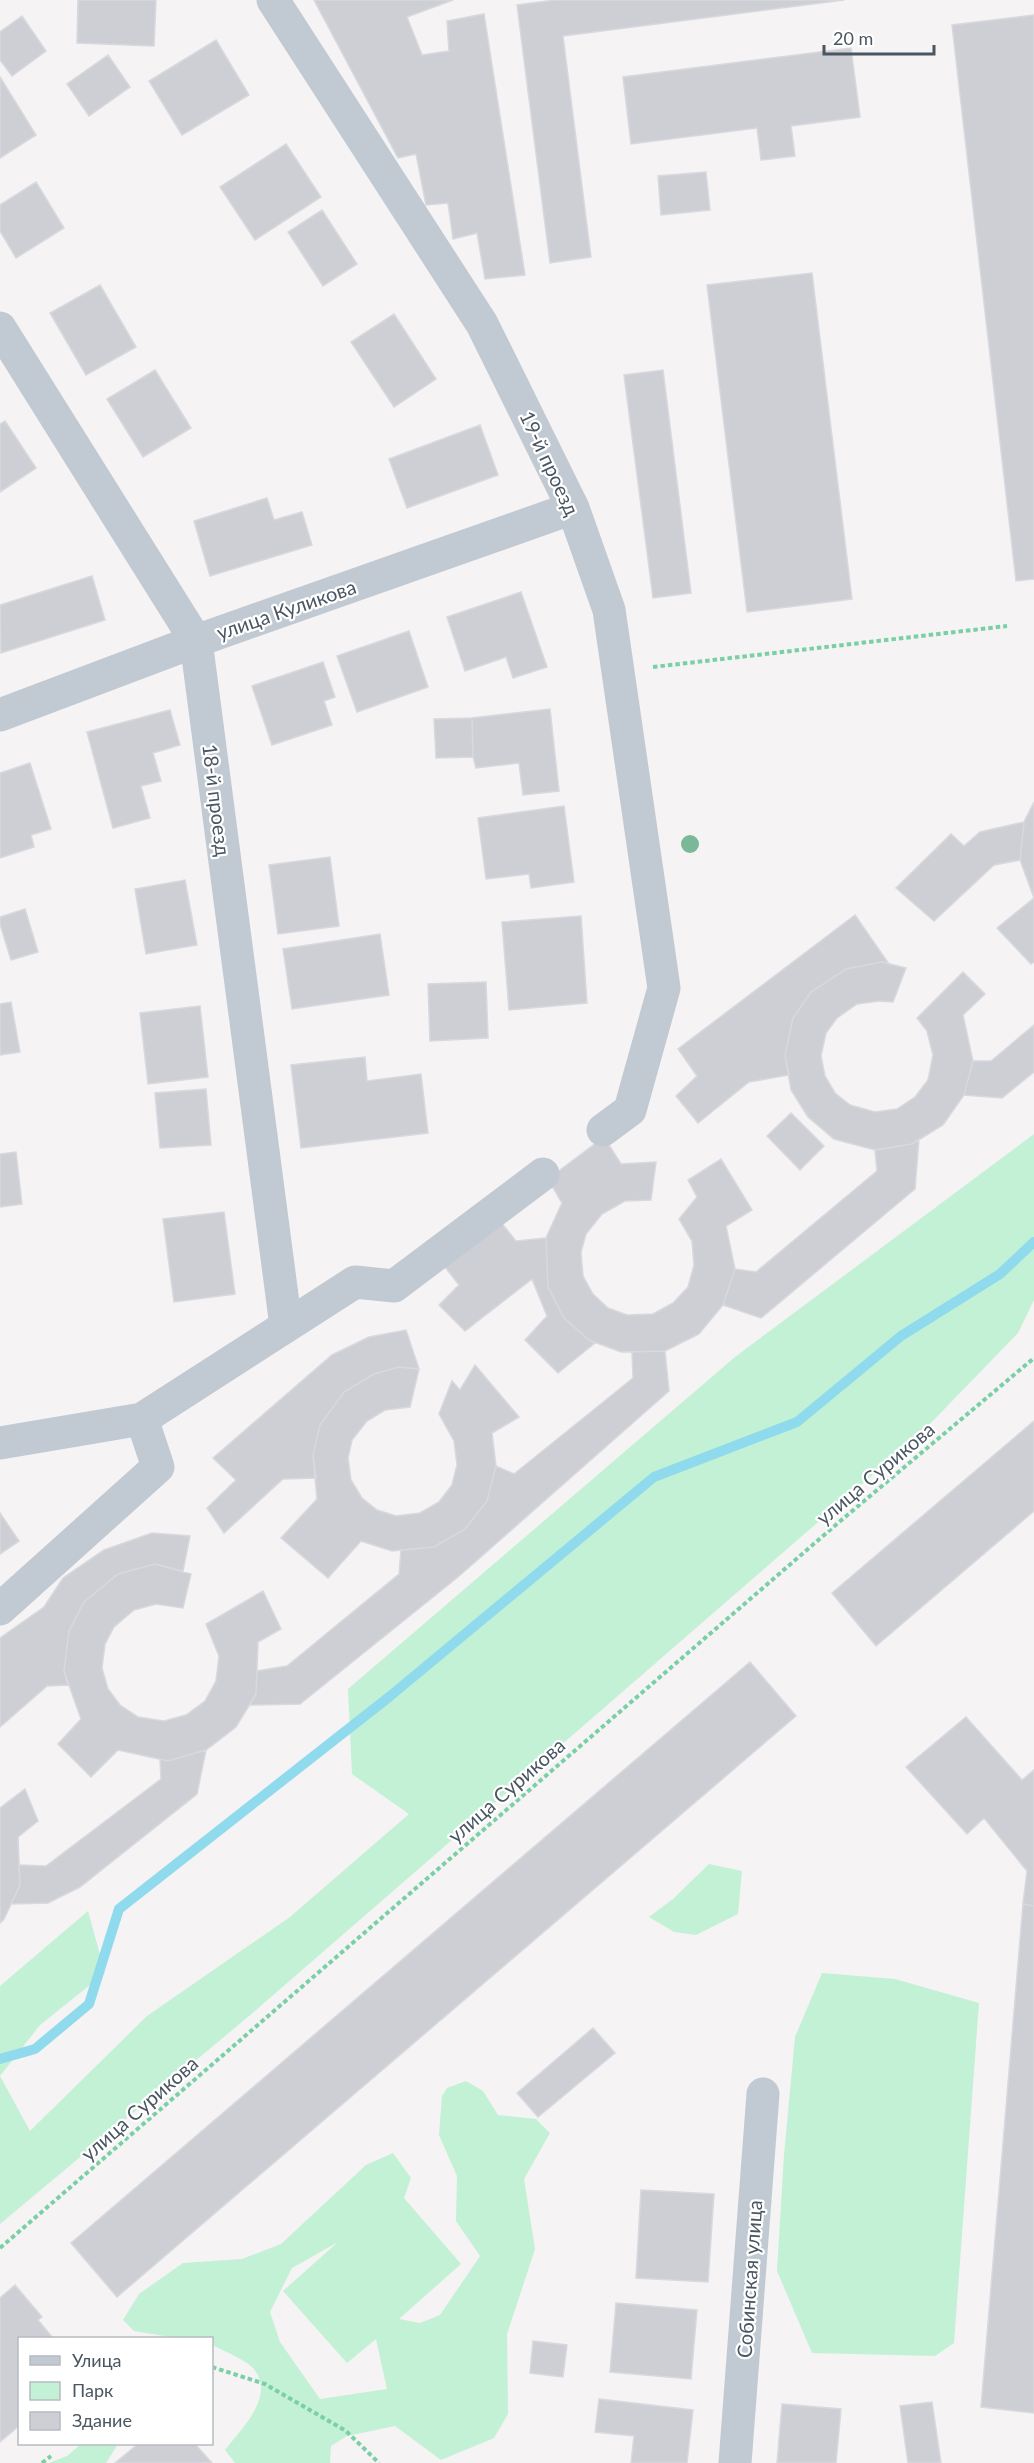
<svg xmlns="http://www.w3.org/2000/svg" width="1034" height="2463" font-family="Lato,sans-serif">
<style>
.green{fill:#c3f1d5;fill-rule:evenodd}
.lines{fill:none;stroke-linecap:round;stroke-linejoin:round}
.stream{stroke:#90daee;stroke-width:10}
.building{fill:#cdcfd5;stroke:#d7d9de;stroke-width:1.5}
.path{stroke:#7ad0a6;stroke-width:4;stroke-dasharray:4.5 3;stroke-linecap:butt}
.minor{stroke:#c1cad2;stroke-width:33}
.tree{fill:#7bb799}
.labels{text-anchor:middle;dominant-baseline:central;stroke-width:4.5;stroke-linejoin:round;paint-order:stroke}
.street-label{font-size:20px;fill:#4a5661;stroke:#fff}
</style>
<rect width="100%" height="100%" fill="#f5f3f3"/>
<path class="green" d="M1034 1134V1300L1018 1333 923 1431 249 2016 0 2224V1986L88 1911 105 1973 40 2025 0 2076 30 2131 147 2016 290 1917 409 1814 352 1774 348 1689 735 1357Z
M709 1864 742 1871 738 1914 696 1935 674 1932 649 1917 673 1899Z
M822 1973 895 1979 979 2003 954 2343 935 2356 812 2353 777 2271 784 2155 795 2037Z
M466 2081 483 2091 498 2115 536 2119 550 2133 524 2179 535 2249 507 2334 508 2414 494 2438 441 2460 395 2426 347 2436 331 2446 330 2463H235L225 2450C241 2429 277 2395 253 2368 246 2360 222 2350 212 2345V2338H176L134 2331 123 2320 139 2294 183 2263 242 2259 281 2244 366 2165 393 2153 411 2178 404 2198 461 2264 399 2319 420 2323 440 2315 480 2256 456 2221 457 2176 439 2135 442 2096 447 2088ZM338 2242 283 2291 347 2363 376 2339 387 2389 320 2399 280 2342 270 2312 292 2268Z
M81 2444H118L106 2463H49L67 2456Z"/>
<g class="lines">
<path class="stream" d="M0 2059 35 2049 89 2004 119 1909 389 1697 654 1477 797 1422 901 1336 1000 1274 1034 1242"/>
</g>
<path class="building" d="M78 0H156L154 46 77 43Z
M314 0H453L407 17 422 55 449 51 447 21 484 14 525 275 485 279 477 233 453 239 448 203 426 205 416 154 398 158Z
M555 0H844L563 36 591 257 550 263 517 5Z
M1034 15V579L1016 581 952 25Z
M22 16 46 51 12 76 0 60V32Z
M216 40 249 95 182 135 149 81Z
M851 48 860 117 791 126 795 156 761 160 757 128 631 144 623 77Z
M108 55 130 87 89 116 67 84Z
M0 77 36 135 0 158Z
M286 144 321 197 255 240 220 187Z
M706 172 710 210 661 215 658 176Z
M36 182 64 228 16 258 0 231V205Z
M322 210 357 264 323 286 288 232Z
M812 273 852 599 747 612 707 285Z
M100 285 136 347 86 375 50 313Z
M394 314 436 379 394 407 351 342Z
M155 370 191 428 143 457 107 399Z
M663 370 691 593 653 598 624 375Z
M5 421 36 468 0 492V424Z
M480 425 498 475 407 508 389 459Z
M267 498 274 520 302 512 312 545 210 576 194 521Z
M92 576 105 620 1 653 0 605Z
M521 592 547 667 513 678 506 657 465 671 447 617Z
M409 631 428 687 357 712 337 656Z
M323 662 335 697 324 701 332 725 272 745 252 686Z
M550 709 559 791 523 795 519 763 476 768 473 757 472 718Z
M170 710 180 745 153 753 161 781 141 786 150 818 113 828 87 732Z
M472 718 473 757 436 758 434 719Z
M30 763 51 829 31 835 34 847 0 858V773Z
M1034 802V898L1020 860 1024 822Z
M564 806 574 882 531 888 529 874 486 879 478 818Z
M1024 822 1020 860 994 865 934 921 896 888 951 834 964 846 980 832Z
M330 857 339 926 278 934 269 865Z
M185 880 197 945 146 954 135 889Z
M1034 898V962L1031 964 997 928Z
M25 909 38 952 11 960 0 924V917Z
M855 915 889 964 882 962 846 969 811 992 793 1018 785 1055 789 1075 749 1082 698 1123 676 1096 697 1076 678 1049Z
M581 916 587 1003 509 1010 502 922Z
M380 934 389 995 292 1009 283 949Z
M882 962 906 968 893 1002 879 1001 857 1004 837 1018 826 1033 821 1056 825 1076 835 1093 850 1105 875 1112 897 1109 915 1097 928 1080 933 1055 927 1031 917 1018 963 972 985 994 963 1015 973 1061 964 1095 943 1125 912 1144 875 1150 834 1139 808 1117 791 1090 785 1055 793 1018 811 992 846 969Z
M486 982 488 1038 430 1041 428 984Z
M11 1002 20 1052 0 1055V1004Z
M200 1006 208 1077 148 1084 140 1013Z
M1034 1025V1072L1002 1098 964 1095 973 1061H991Z
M365 1057 367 1081 421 1074 428 1133 301 1148 291 1065Z
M206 1089 211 1145 160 1148 155 1093Z
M791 1113 824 1146 800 1170 767 1136Z
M604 1137 621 1164 656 1162 651 1200 625 1201 602 1214 586 1234 581 1252 583 1276 593 1294 608 1308 627 1315 653 1314 673 1303 688 1287 694 1265 692 1241 679 1219 697 1197 688 1180 721 1159 752 1210 726 1226 735 1269 723 1305 699 1334 665 1351 621 1352 589 1340 564 1318 548 1287 546 1238 562 1203 548 1179Z
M919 1139 915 1189 761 1318 723 1305 735 1269 756 1272 877 1171 875 1150 912 1144Z
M16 1152 22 1204 0 1207V1154Z
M224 1212 235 1294 174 1302 163 1219Z
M500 1221 516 1241 546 1238 548 1287 564 1318 589 1340 595 1343 558 1373 525 1340 547 1316 532 1279 465 1331 439 1305 459 1285 445 1267Z
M406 1330 419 1369 399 1367 374 1374 344 1392 320 1425 313 1455 316 1478 283 1479 224 1533 207 1508 236 1480 213 1458 332 1355 369 1337Z
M665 1351 669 1391 458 1577 300 1704 250 1705 256 1694 257 1671 287 1666 399 1574 401 1550 434 1547 465 1529 487 1501 496 1466 514 1474 633 1378 632 1352Z
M475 1365 519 1417 492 1433 496 1466 487 1501 465 1529 434 1547 392 1551 361 1541 328 1578 281 1538 317 1499 313 1455 320 1425 344 1392 374 1374 399 1367 419 1369 410 1407 385 1410 367 1421 352 1440 348 1458 351 1480 362 1498 377 1510 396 1516 420 1513 439 1502 452 1485 457 1465 454 1441 439 1414 452 1381 460 1390Z
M1034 1421V1511L876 1646 832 1593Z
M0 1513 19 1541 0 1554Z
M152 1533 190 1536 183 1571 155 1564 118 1574 84 1602 69 1631 64 1671 68 1685 47 1686 0 1727V1638L44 1607 63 1578 104 1550Z
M155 1564 191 1574 183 1608 156 1604 134 1610 114 1627 105 1644 102 1668 108 1689 120 1705 138 1717 164 1721 186 1715 205 1701 216 1681 219 1656 206 1624 263 1591 281 1629 258 1642 256 1694 236 1727 206 1750 168 1761 118 1750 91 1777 58 1744 81 1719 64 1671 69 1631 84 1602 118 1574Z
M750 1662 796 1716 117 2297 71 2243Z
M966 1717 1022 1780 1034 1770V1906L1023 1904 1027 1871 984 1818 967 1834 906 1767Z
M206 1750 197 1794 80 1887 48 1903 11 1904 20 1885 19 1865 46 1866 161 1779 160 1759 168 1761Z
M25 1789 38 1821 18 1837 20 1885 4 1919 0 1923V1808Z
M1023 1904 1034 1906V2413L981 2407Z
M593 2028 615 2053 538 2117 517 2093Z
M641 2190 714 2194 708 2282 636 2278Z
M15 2285 42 2317 38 2320 53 2338H20V2425L0 2442V2298Z
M616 2303 697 2310 691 2379 610 2372Z
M533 2341 567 2345 563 2377 530 2373Z
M599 2399 693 2410 687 2463H631L634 2436 595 2432Z
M932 2402 941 2463H908L900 2406Z
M782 2404 841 2409 836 2463H777Z
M138 2444H195L212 2463H115Z"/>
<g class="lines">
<path class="path" d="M653 667 1007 626
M0 2248 838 1523 1034 1358
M212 2367 265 2384 346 2431 379 2463
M42 2463 51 2456"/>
<path class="minor" d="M273 0 482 324 573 508 609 610 664 988 630 1110 603 1130
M0 328 196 641 286 1326
M0 715 196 641 573 508
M0 1443 142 1419
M0 1609 158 1467 142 1419 355 1282 394 1286 543 1174
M735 2463 763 2094"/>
</g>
<circle class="tree" cx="690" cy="844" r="9"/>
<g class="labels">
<g class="street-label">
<text transform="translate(550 463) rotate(65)">19-й проезд</text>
<text transform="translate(286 609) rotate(-19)">улица Куликова</text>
<text transform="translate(217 800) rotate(83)">18-й проезд</text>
<text transform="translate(875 1473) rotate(-40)">улица Сурикова</text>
<text transform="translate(506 1790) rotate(-41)">улица Сурикова</text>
<text transform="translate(139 2108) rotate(-41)">улица Сурикова</text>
<text transform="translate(749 2279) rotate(-86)">Собинская улица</text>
</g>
</g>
<rect x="18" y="2337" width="195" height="108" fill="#ffffff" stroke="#b7bbc0" stroke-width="1.5"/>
<rect x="30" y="2356" width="30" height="9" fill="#c1cad2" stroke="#b7bbc0" stroke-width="1.5"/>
<text x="72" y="2367" font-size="18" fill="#4a5661">Улица</text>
<rect x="30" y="2382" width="30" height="18" fill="#c3f1d5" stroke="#b7bbc0" stroke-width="1.5"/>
<text x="72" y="2397" font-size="18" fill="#4a5661">Парк</text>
<rect x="30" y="2412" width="30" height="18" fill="#cdcfd5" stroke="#b7bbc0" stroke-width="1.5"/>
<text x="72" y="2427" font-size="18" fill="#4a5661">Здание</text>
<path d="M824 45v9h110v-9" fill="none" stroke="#4a5661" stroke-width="3"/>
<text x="833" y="45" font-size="18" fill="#4a5661" stroke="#ffffff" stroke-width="4.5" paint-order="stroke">20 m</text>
</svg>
